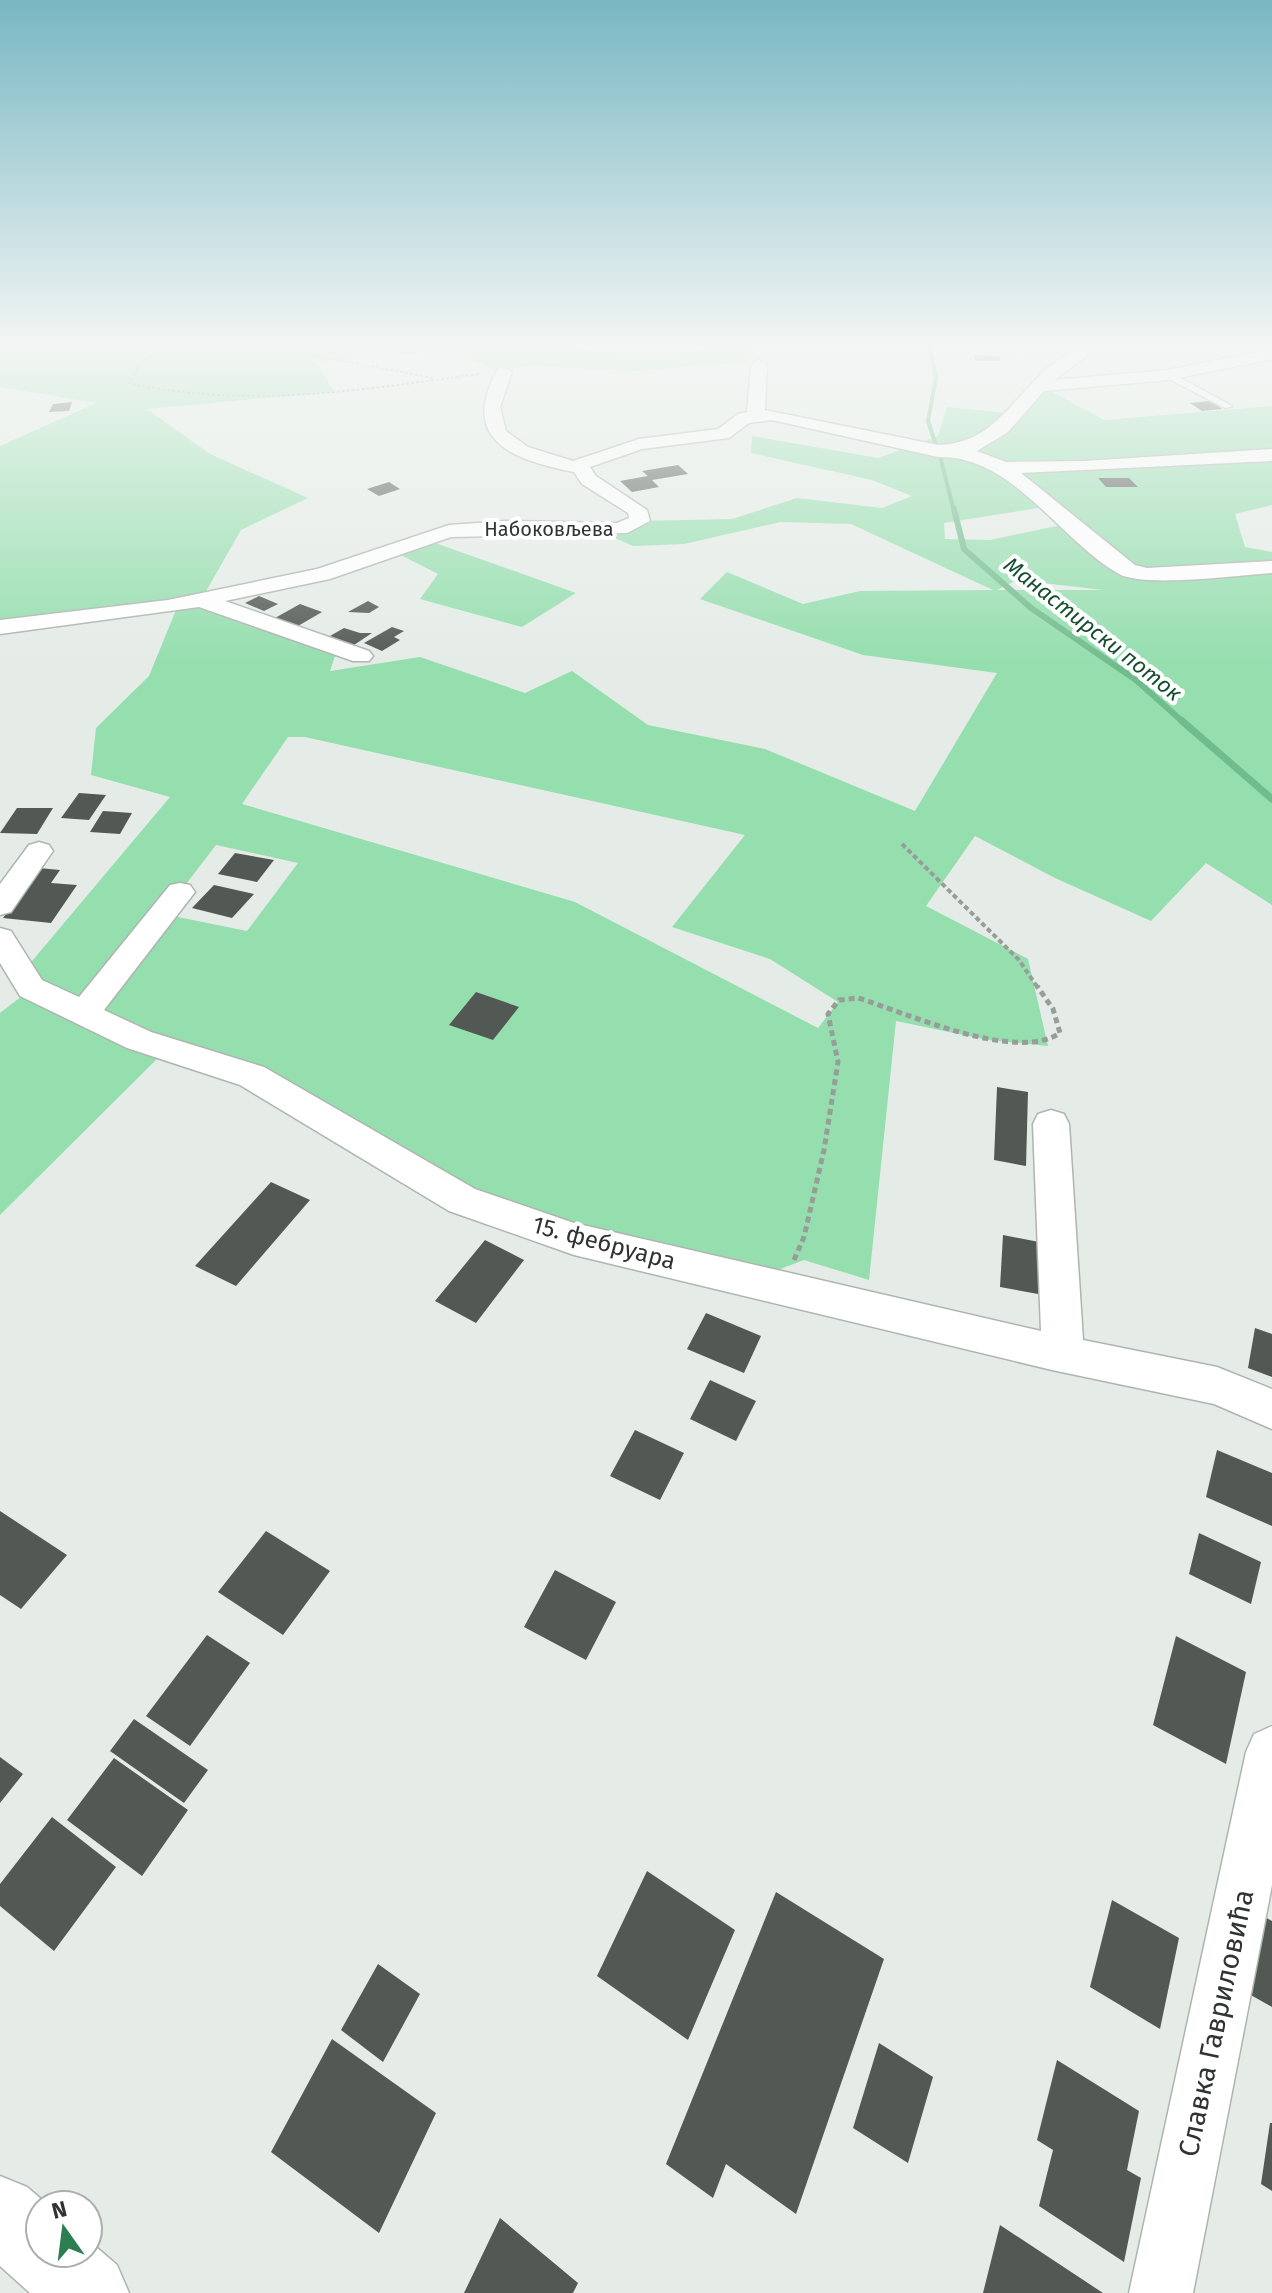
<svg xmlns="http://www.w3.org/2000/svg" width="1272" height="2293" font-family="'Fira Sans',sans-serif">
<style>
.green{fill:#95deae;fill-rule:evenodd}
.lines{fill:none;stroke-linecap:round;stroke-linejoin:round}
.stream-far2{stroke:#71bc8c;stroke-width:4}
.stream-far1{stroke:#71bc8c;stroke-width:6}
.stream{stroke:#71bc8c;stroke-width:7}
.building{fill:#525854}
.lane-casing{stroke:#aeb5b0;stroke-width:3}
.street-casing{stroke:#aeb5b0;stroke-width:3}
.secondary-casing{stroke:#aeb5b0;stroke-width:3}
.path-far2{stroke:#979d99;stroke-width:2;stroke-dasharray:3 2;stroke-linecap:butt}
.path-far1{stroke:#979d99;stroke-width:4;stroke-dasharray:5 3;stroke-linecap:butt}
.path{stroke:#979d99;stroke-width:5;stroke-dasharray:6 4;stroke-linecap:butt}
.lane{fill:#fff;fill-rule:evenodd}
.street{fill:#fff;fill-rule:evenodd}
.secondary{fill:#fff;fill-rule:evenodd}
.labels{text-anchor:middle;dominant-baseline:central;stroke-width:8;stroke-linejoin:round;paint-order:stroke}
.far-street-label{font-size:20px;fill:#303331;stroke:#fff}
.far-water-label{font-size:22px;font-style:italic;fill:#154e2f;stroke:#fff}
.street-label{font-size:24px;fill:#303331;stroke:#fff}
.near-street-label{font-size:28px;fill:#303331;stroke:#fff}
</style>
<rect width="100%" height="100%" fill="#e5ece7"/>
<path class="green" d="M0 344H500L656 355 758 344 749 361 639 371 528 366 498 370 445 351 317 362 334 392 147 409 210 454 308 498 241 530 201 600 337 650 330 671 420 657 525 693 572 671 648 725 765 749 915 811 997 673 863 655 700 599 727 572 803 604 860 591 993 590 851 524 781 522 684 544 633 546 597 530 640 521 732 519 797 498 882 508 912 496 872 480 751 453 752 436 878 458 938 436 947 407 1017 414 1041 386 1104 420 1272 406V505L1235 514 1245 547 1272 552V905L1206 863 1151 921 1055 878 975 836 926 906 1028 959 1048 1046 988 1040 896 1021 869 1280 804 1260 748 1281 574 1239 356 1140 167 1049 0 1215V1013L31 989 22 973 170 797 91 775 96 728 149 676 178 605 0 627V446L96 403 0 387ZM1051 506 1071 523 990 540 945 539 944 523ZM1017 580 1103 590H997ZM288 737H305L745 835 672 927 770 959 838 1002 818 1028 575 902 242 804ZM216 845 298 863 247 931 163 914Z
M424 539 576 593 522 627 420 599 438 574 393 551Z"/>
<g class="lines">
<path class="stream-far2" d="M929 344 936 378 928 421 936 445
M940 456 954 511"/>
<path class="stream-far1" d="M954 509 964 549 1031 608 1136 680 1183 722"/>
<path class="stream" d="M1181 720 1272 799"/>
</g>
<path class="building" d="M974 355 999 356 1001 361H975Z
M1210 401 1222 409 1202 411 1190 403Z
M72 402 69 411 49 412 53 404Z
M678 465 688 474 652 480 659 487 632 492 620 481 648 476 642 471Z
M1098 478H1129L1138 487H1106Z
M389 482 400 489 379 496 367 489Z
M259 596 278 604 264 611 245 603Z
M368 601 379 607 369 613 348 612Z
M300 604 322 612 298 626 275 618Z
M392 627 404 631 394 637 400 640 382 651 364 643Z
M344 628 360 633H372L354 645 330 636Z
M79 793 106 795 89 820 61 818Z
M17 808H53L37 834 0 833Z
M103 811 132 813 120 834 90 832Z
M235 853 274 860 257 882 218 874Z
M39 868 60 870 51 883 77 885 51 923 3 918Z
M214 885 254 894 232 918 192 908Z
M476 992 519 1007 493 1040 449 1025Z
M997 1087 1028 1092 1026 1166 994 1160Z
M271 1182 310 1200 236 1286 195 1266Z
M1003 1235 1039 1242 1038 1294 1000 1287Z
M485 1240 524 1260 476 1323 435 1301Z
M706 1313 761 1336 744 1373 687 1349Z
M1255 1328 1272 1334V1377L1248 1368Z
M710 1380 756 1401 736 1441 690 1419Z
M635 1430 684 1453 660 1500 610 1476Z
M1217 1450 1272 1473V1526L1206 1497Z
M0 1511 67 1555 21 1609 0 1595Z
M266 1531 330 1571 283 1635 218 1592Z
M1199 1533 1261 1562 1251 1604 1189 1574Z
M555 1570 616 1602 586 1660 524 1627Z
M207 1635 250 1663 190 1746 146 1716Z
M1176 1636 1246 1672 1226 1764 1153 1725Z
M134 1719 208 1770 184 1803 110 1751Z
M0 1757 23 1774 0 1803Z
M114 1758 188 1810 142 1876 67 1820Z
M52 1817 116 1867 54 1951 0 1906V1884Z
M647 1871 735 1930 688 2040 597 1976Z
M776 1892 884 1959 796 2214 726 2164 713 2198 666 2164Z
M1112 1900 1179 1938 1160 2029 1090 1987Z
M1263 1916 1272 1921V2007L1249 1994Z
M378 1964 420 1994 383 2062 341 2030Z
M332 2039 436 2113 379 2233 271 2152Z
M879 2043 933 2077 908 2163 853 2128Z
M1057 2060 1139 2111 1127 2170 1141 2178 1124 2262 1039 2206 1053 2150 1037 2140Z
M1270 2123H1272V2191L1261 2184Z
M500 2218 578 2283 573 2293H464Z
M1000 2225 1103 2293H983Z"/>
<g class="lines">
<g class="lane-casing">
<path id="lane" d="M1165 373H1171L1232 406 1225 408 1165 377Z"/>
</g>
<g class="street-casing">
<path id="street" d="M1085 344H1103L1054 380 1168 370 1272 349V359L1168 380 1044 391 1008 432 977 451 1006 462 1084 461 1272 449V461L1021 473 1135 565 1147 568 1272 561V573C1239 575 1145 588 1119 574 1059 540 1013 455 938 457L772 420 749 423 729 438 642 449 590 467 596 476 647 510 650 521 627 533 451 537 330 579 225 601 369 651 373 656 369 661H353L199 607 0 634V620L168 600 317 569 449 525 506 521 617 523 629 518 628 513 582 484 574 472C513 460 458 440 498 369L504 367 512 372 500 407 506 431 528 447 573 461 639 439 718 429 738 414 747 412 751 365 759 360 767 365 765 410 938 445C989 444 1009 405 1043 372 1055 360 1071 353 1085 344Z
M39 842 49 845 53 851 11 912 0 915V884L29 845Z
M180 883 190 885 195 892 104 1010 151 1032 264 1067 475 1189 574 1223 1041 1331 1033 1124 1038 1114 1051 1110 1064 1114 1069 1124 1083 1340 1217 1367 1272 1389V1429L1214 1404 1052 1370 574 1255 449 1211 240 1085 127 1048 20 996 0 963V928L11 931 42 980 79 997 170 885Z
M1272 1726V1885L1193 2293H1129L1246 1752 1254 1734Z"/>
</g>
<g class="secondary-casing">
<path id="secondary" d="M0 2176 27 2187 48 2205H40V2253H88V2240L117 2265 129 2293H30L0 2266Z"/>
</g>
<path class="path-far2" d="M179 344 142 361 129 383C247 409 361 390 479 374
M253 344 433 378"/>
<path class="path-far1" d="M902 844 1019 960 1038 988"/>
<path class="path" d="M794 1260 804 1237 824 1150 838 1062 828 1014 839 1000 858 998C907 1013 1015 1063 1060 1033L1053 1009 1037 986"/>
<use href="#lane" class="lane"/>
<use href="#street" class="street"/>
<use href="#secondary" class="secondary"/>
</g>
<linearGradient id="sky" x2="0" y2="1"><stop stop-color="#78b7c3"/><stop offset="0.52" stop-color="#f3f6f4"/><stop offset="1" stop-color="#f3f6f4" stop-opacity="0"/></linearGradient>
<rect width="1272" height="665" fill="url(#sky)"/>
<g class="labels">
<g class="far-street-label">
<text x="549" y="529">Набоковљева</text>
</g>
<g class="far-water-label">
<text transform="translate(1093 629) rotate(38)">Манастирски поток</text>
</g>
<g class="street-label">
<text transform="translate(604 1243) rotate(15)">15. фебруара</text>
</g>
<g class="near-street-label">
<text transform="translate(1216 2023) rotate(-78)">Славка Гавриловића</text>
</g>
</g>
<g transform="translate(64 2229) rotate(346)"><circle r="38" fill="#ffffff" stroke="#acadad" stroke-width="2"/>
<path d="M0-6L14 30L0 20L-14 30Z" fill="#2b7e4f"/>
<text y="-12" font-size="22" font-weight="bold" text-anchor="middle" fill="#303331">N</text>
</g>
</svg>
